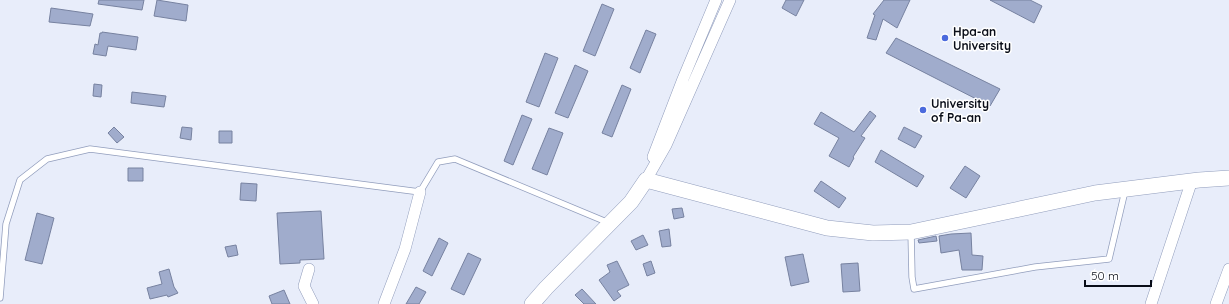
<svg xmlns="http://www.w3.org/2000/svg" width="1229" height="304" font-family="Quicksand,sans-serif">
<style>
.building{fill:#a0accc;stroke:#7782a0}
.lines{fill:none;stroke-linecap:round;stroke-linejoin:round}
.lane-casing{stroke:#919dbc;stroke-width:7}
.street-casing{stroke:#919dbc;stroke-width:12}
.secondary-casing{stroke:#919dbc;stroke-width:16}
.lane{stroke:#fff;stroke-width:5.5}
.street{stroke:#fff;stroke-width:11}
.secondary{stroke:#fff;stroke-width:15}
.poi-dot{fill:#4b6add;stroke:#fff;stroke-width:1.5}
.labels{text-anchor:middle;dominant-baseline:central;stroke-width:3;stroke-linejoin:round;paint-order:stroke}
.poi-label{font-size:12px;font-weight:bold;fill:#090d18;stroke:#fff;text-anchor:start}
</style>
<rect width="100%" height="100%" fill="#e8edfa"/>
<path class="building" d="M99 0H144L142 10 98 4Z
M157 0 188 5 186 21 154 16Z
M786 0H804L796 16 782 8Z
M884 0H910L897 28 883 19 876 40 867 38 875 15 873 14Z
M990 0H1030L1042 6 1034 23Z
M602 4 614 9 595 56 583 51Z
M51 8 93 14 90 26 49 22Z
M646 30 656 34 640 73 630 68Z
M102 32 138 37 136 50 108 46 106 56 93 54 95 44 98 45 100 33H102Z
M896 38 1000 89 990 106 886 53Z
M545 53 558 58 539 107 526 102Z
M575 65 588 71 568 118 555 113Z
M94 84 102 85 101 97 93 96Z
M622 85 631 89 612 137 602 133Z
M132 92 166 96 164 107 131 103Z
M870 111 876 116 861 136 865 138 853 157 854 158 849 167 829 156 839 138 814 124 821 112 854 132Z
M522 115 532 119 513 165 504 161Z
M114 127 124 137 117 143 108 133Z
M182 127 192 128 191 140 180 138Z
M904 127 922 136 915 148 898 139Z
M549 128 563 133 547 175 532 169Z
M219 131H232V143H219Z
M881 150 924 176 917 187 875 162Z
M965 166 980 176 966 198 950 188Z
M128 168H143V181H128Z
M821 181 846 198 839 208 814 191Z
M241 183 257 184 256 201 240 200Z
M682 208 684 217 674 219 672 209Z
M321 211 324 259 300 260V263L280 264 277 213Z
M37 213 54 218 42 264 25 260Z
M669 229 671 246 662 247 659 231Z
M971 233 972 255 983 256 982 270H962L959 250 941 253 939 236 951 234Z
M643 235 648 245 636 250 631 241Z
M936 236 937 241 919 243 918 240Z
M439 238 448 243 432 276 423 271Z
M236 245 238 255 228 257 225 247Z
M468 253 481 259 464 295 451 289Z
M803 254 809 282 791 286 785 257Z
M617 261 629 285 617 291 621 296 614 301 599 280 610 272 607 265Z
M651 261 655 273 647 276 643 264Z
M858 263 860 291 843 292 841 264Z
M169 269 174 287 178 293 168 297 167 295 150 299 147 288 162 284 159 272Z
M416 287 426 292 419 304H406Z
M582 289 596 304H584L575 295Z
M284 290 290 304H272L269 296Z"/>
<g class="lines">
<g class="lane-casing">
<path id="lane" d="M911 232 912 277 914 289 1035 267 1109 259 1125 191
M0 298 6 224 20 180 47 159 90 149 420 192 438 162 455 159 609 223"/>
</g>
<g class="street-casing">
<path id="street" d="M653 157 683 79 716 0
M646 180 666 145 730 0
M309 269 304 286 313 304
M384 304 405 249 420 192
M1151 304 1192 180
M1216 304 1229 269"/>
</g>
<g class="secondary-casing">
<path id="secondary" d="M532 304 546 288 631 202 646 180 827 228 873 233 911 232 1095 193 1199 180 1229 178"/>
</g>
<use href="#lane" class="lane"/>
<use href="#street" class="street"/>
<use href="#secondary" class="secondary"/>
</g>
<g class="poi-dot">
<circle cx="945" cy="38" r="4"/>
<circle cx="923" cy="110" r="4"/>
</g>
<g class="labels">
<g class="poi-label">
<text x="953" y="31">Hpa-an<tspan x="953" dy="14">University</tspan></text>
<text x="931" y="103">University<tspan x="931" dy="14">of Pa-an</tspan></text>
</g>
</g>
<path d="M1085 280v6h66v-6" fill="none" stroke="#090d18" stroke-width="2"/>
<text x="1091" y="280" font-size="12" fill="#090d18" stroke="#ffffff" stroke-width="3" paint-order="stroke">50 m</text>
</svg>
